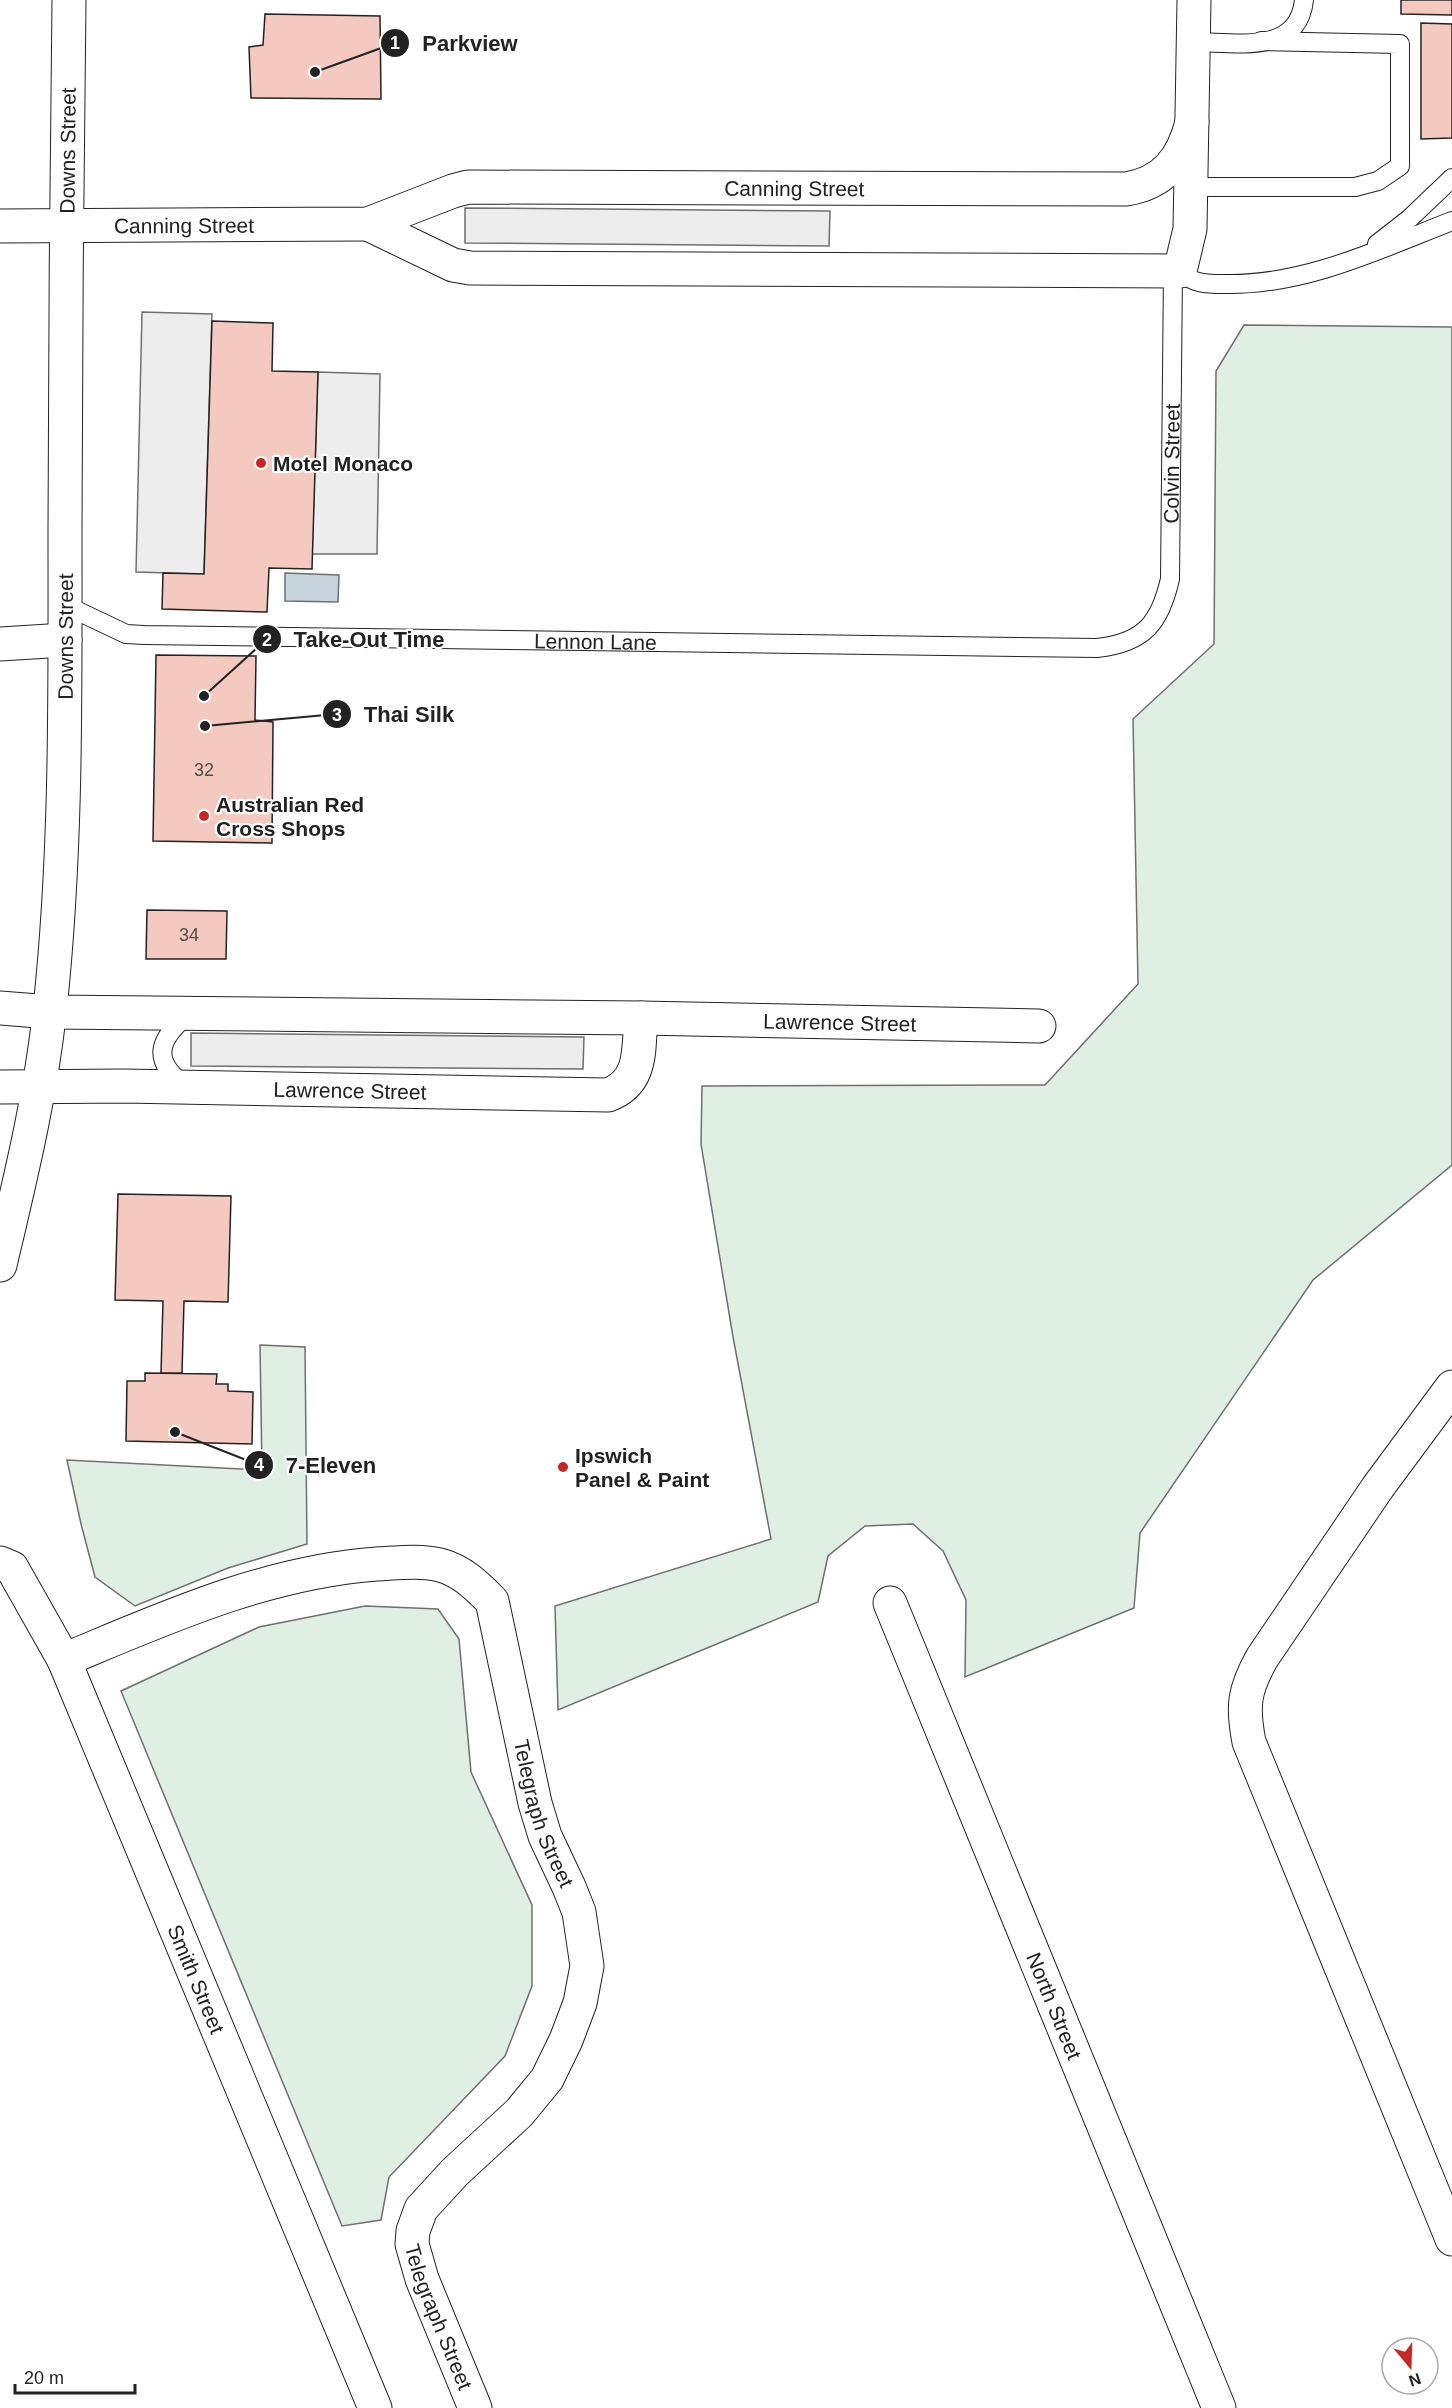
<svg xmlns="http://www.w3.org/2000/svg" width="1452" height="2408" font-family="Helvetica,sans-serif">
<style>
.green{fill:#e0efe3;stroke:#6f6f6f;stroke-width:1.5}
.parking{fill:#ededed;stroke:#6f6f6f;stroke-width:1.5}
.water{fill:#c7d3dd;stroke:#6f6f6f;stroke-width:1.5}
.building{fill:#f3c9c0;stroke:#222;stroke-width:1.5}
.lines{fill:none;stroke-linecap:round;stroke-linejoin:round}
.service-casing{stroke:#222;stroke-width:20}
.minor-casing{stroke:#222;stroke-width:35}
.primary-casing{stroke:#222;stroke-width:35}
.service{stroke:#fff;stroke-width:18}
.minor{stroke:#fff;stroke-width:33}
.primary{stroke:#fff;stroke-width:33}
.poi-dot{fill:#c62828;stroke:#fff;stroke-width:2}
.labels{text-anchor:middle;dominant-baseline:central;stroke-width:4.5;stroke-linejoin:round;paint-order:stroke}
.number-label{font-size:18px;fill:#564c4a}
.street-label{font-size:21px;fill:#222;stroke:#fff}
.poi-label{font-size:21px;font-weight:bold;fill:#222;stroke:#fff;text-anchor:start}
.leader{fill:none;stroke:#222;stroke-width:2}
.callout-dot{fill:#222;stroke:#fff;stroke-width:2}
.mark-label{font-size:18px;text-anchor:middle;font-weight:bold;fill:#fff}
.callout-label{font-size:22px;text-anchor:middle;font-weight:bold;fill:#222;stroke:#fff;stroke-width:4.5;stroke-linejoin:round;paint-order:stroke}
</style>
<rect width="100%" height="100%" fill="#fff"/>
<path class="green" d="M1244 325 1452 327V1165L1313 1280 1140 1533 1134 1608 965 1677 966 1600 943 1551 913 1524 865 1526 828 1556 818 1602 558 1710 555 1606 771 1539 733 1337 701 1144 702 1086 1045 1085 1138 984 1133 719 1214 644 1216 371Z
M260 1345 305 1347 307 1544 228 1568 135 1606 95 1577 81 1524 67 1460 262 1470Z
M365 1606 438 1609 459 1639 471 1772 532 1905V1986L505 2056 389 2177 381 2220 342 2226 121 1691 259 1627Z"/>
<path class="parking" d="M465 208 830 211 829 246 465 243Z
M142 312 212 314 204 574 136 572Z
M318 372 380 374 377 554H312Z
M191 1033 584 1037 583 1069 191 1066Z"/>
<path class="water" d="M285 573 339 575 338 602 285 601Z"/>
<path class="building" d="M1401 0H1452V15L1401 14Z
M265 14 380 16 381 99 251 98 249 47 263 45Z
M1421 23 1452 24V138L1421 139Z
M212 321 273 323 272 371 318 372 312 569 269 568 267 612 162 609 163 573 204 574Z
M156 655 256 656 255 720 273 722 272 843 153 841Z
M147 910 227 911 226 959H146Z
M118 1194 231 1196 228 1302 184 1301 182 1373H161L163 1301 115 1300Z
M145 1373 217 1374 216 1384H228V1391L253 1392 252 1444 126 1441 127 1381H145Z"/>
<g class="lines">
<g class="service-casing">
<g id="service">
<path d="M1194 42C1235 42 1298 56 1304 0"/>
<path d="M1191 187H1355L1378 181 1400 166V44L1261 41"/>
<path d="M1377 244 1409 219 1452 178"/>
<path d="M1180 271C1193 285 1210 284 1227 284 1306 285 1380 249 1452 221"/>
<path id="s1" d="M65 605 126 634 144 635 1097 648C1144 643 1160 623 1170 579L1173 271"/>
<path d="M187 1087C150 1061 158 1039 189 1014"/>
</g>
</g>
<g class="minor-casing">
<g id="minor">
<path d="M368 224 453 265 470 268 1180 271 1190 229 1194 0"/>
<path id="s2" d="M0 226 368 224 453 191 468 187 1126 189C1165 183 1183 158 1192 122"/>
<path d="M0 644 65 640"/>
<path id="s3" d="M0 1008 50 1012 641 1018 1039 1026"/>
<path id="s4" d="M0 1087 124 1086 608 1095C643 1082 638 1050 641 1018"/>
<path d="M1452 1387 1378 1487 1262 1658C1244 1690 1242 1706 1249 1742L1452 2239"/>
<path id="s5" d="M0 1563 12 1568 64 1660 375 2408"/>
<path id="s6" d="M890 1603 1219 2408"/>
<path id="s7" d="M64 1660C165 1618 266 1572 377 1564 397 1563 420 1560 440 1565 462 1571 476 1585 492 1601L535 1803 545 1836 569 1887 579 1912 587 1966 580 2003 566 2040 547 2079 519 2113 455 2172 421 2209 413 2231 412 2244 422 2279 475 2408"/>
</g>
</g>
<g class="primary-casing">
<g id="primary">
<path id="s8" d="M0 1265C20 1180 41 1095 50 1008 67 850 65 690 65 530 66 353 66 177 69 0"/>
</g>
</g>
<use href="#service" class="service"/>
<use href="#minor" class="minor"/>
<use href="#primary" class="primary"/>
</g>
<g class="poi-dot">
<circle cx="261" cy="463" r="6"/>
<circle cx="204" cy="816" r="6"/>
<circle cx="563" cy="1467" r="6"/>
</g>
<g class="labels">
<g class="number-label">
<text x="204" y="770">32</text>
<text x="189" y="935">34</text>
</g>
<g class="street-label">
<text stroke="none"><textPath href="#s8" startOffset="1120">Downs Street</textPath></text>
<text stroke="none"><textPath href="#s2" startOffset="801">Canning Street</textPath></text>
<text stroke="none"><textPath href="#s2" startOffset="184">Canning Street</textPath></text>
<text stroke="none"><textPath href="#s1" startOffset="1264">Colvin Street</textPath></text>
<text stroke="none"><textPath href="#s8" startOffset="634">Downs Street</textPath></text>
<text stroke="none"><textPath href="#s1" startOffset="537">Lennon Lane</textPath></text>
<text stroke="none"><textPath href="#s3" startOffset="840">Lawrence Street</textPath></text>
<text stroke="none"><textPath href="#s4" startOffset="350">Lawrence Street</textPath></text>
<text stroke="none"><textPath href="#s7" startOffset="675">Telegraph Street</textPath></text>
<text stroke="none"><textPath href="#s5" startOffset="464">Smith Street</textPath></text>
<text stroke="none"><textPath href="#s6" startOffset="435">North Street</textPath></text>
<text stroke="none"><textPath href="#s7" startOffset="1251">Telegraph Street</textPath></text>
</g>
<g class="poi-label">
<text x="273" y="463">Motel Monaco</text>
<text x="216" y="804">Australian Red<tspan x="216" dy="24">Cross Shops</tspan></text>
<text x="575" y="1455">Ipswich<tspan x="575" dy="24">Panel &amp; Paint</tspan></text>
</g>
</g>
<path class="leader" d="M315 72L395 43M204 696L267 639M205 726L337 714M175 1432L259 1465"/>
<g class="callout-dot">
<circle cx="315" cy="72" r="6"/>
<circle cx="204" cy="696" r="6"/>
<circle cx="205" cy="726" r="6"/>
<circle cx="175" cy="1432" r="6"/>
<circle cx="395" cy="43" r="15"/>
<circle cx="267" cy="639" r="15"/>
<circle cx="337" cy="714" r="15"/>
<circle cx="259" cy="1465" r="15"/>
</g>
<g class="mark-label">
<text x="395" y="49">1</text>
<text x="267" y="646">2</text>
<text x="337" y="721">3</text>
<text x="259" y="1471">4</text>
</g>
<g class="callout-label">
<text x="470" y="51">Parkview</text>
<text x="369" y="647">Take-Out Time</text>
<text x="409" y="722">Thai Silk</text>
<text x="331" y="1473">7-Eleven</text>
</g>
<g transform="translate(1410 2366) rotate(161)"><circle r="28" fill="#ffffff" stroke="#a7a7a7" stroke-width="1.5"/>
<path d="M0-4.5L10 22L0 15L-10 22Z" fill="#c62828"/>
<text y="-9" font-size="16" font-weight="bold" text-anchor="middle" fill="#222222">N</text>
</g>
<path d="M15 2384v9h120v-9" fill="none" stroke="#222222" stroke-width="3"/>
<text x="24" y="2384" font-size="18" fill="#222222" stroke="#ffffff" stroke-width="4.5" paint-order="stroke">20 m</text>
</svg>
